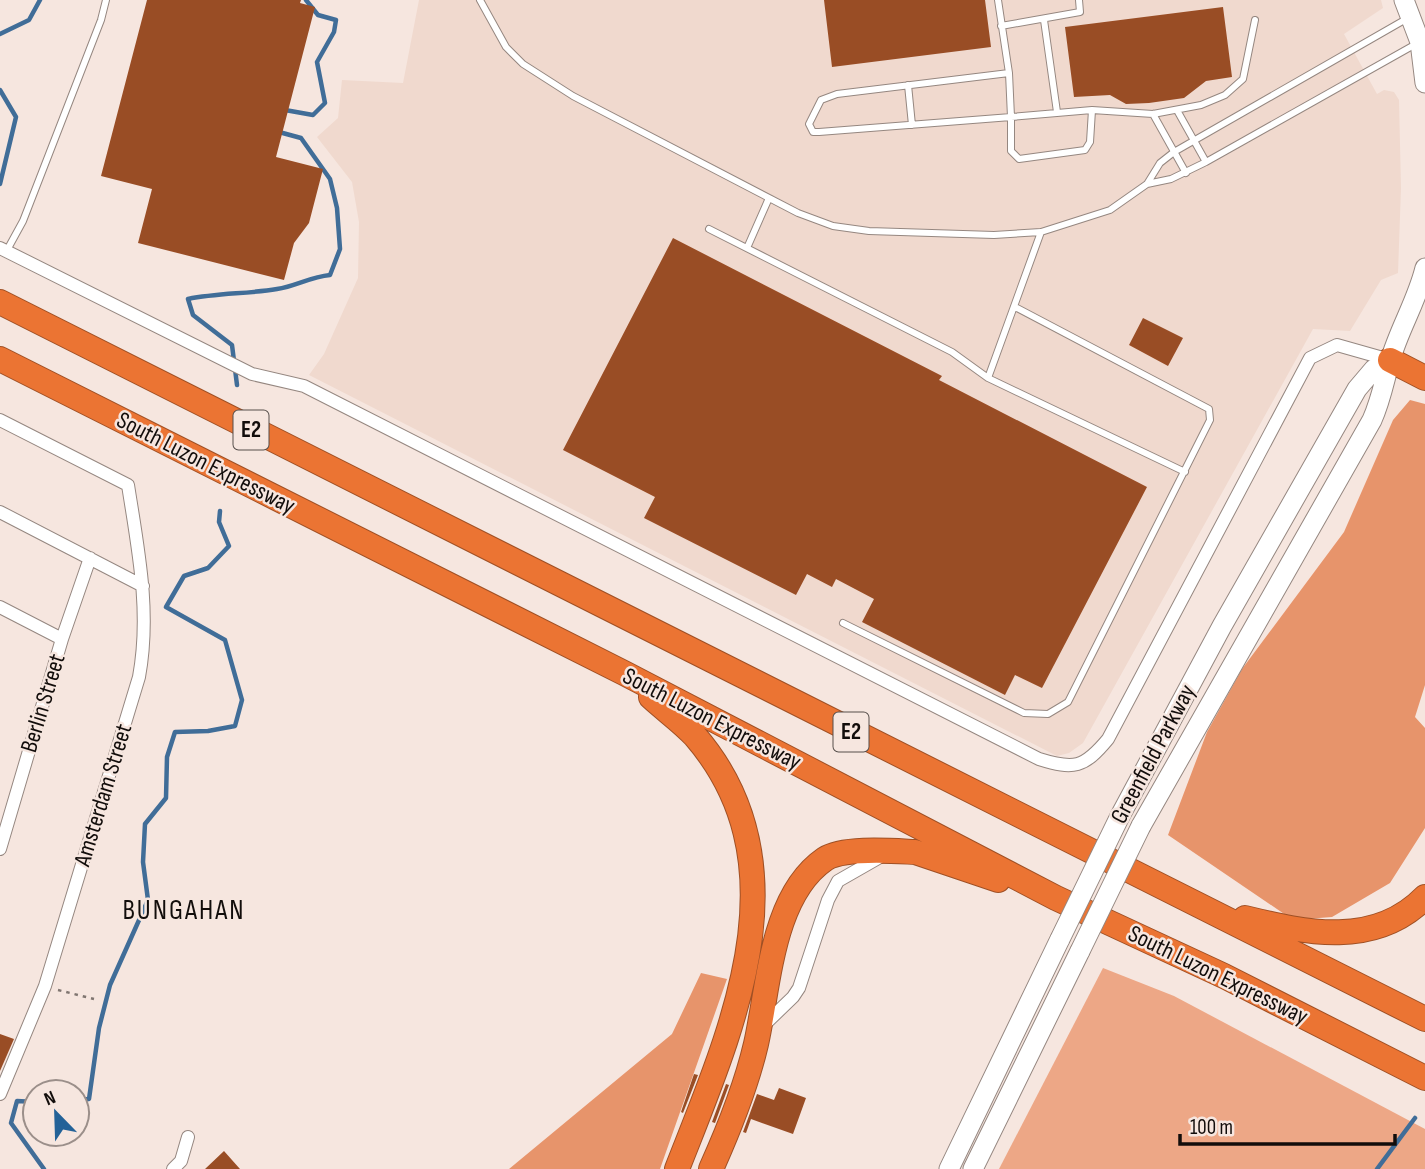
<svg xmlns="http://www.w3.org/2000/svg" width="1425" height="1169" font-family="'Sofia Sans Condensed',sans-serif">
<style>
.built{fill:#f0d9ce}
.green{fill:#eda786}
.forest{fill:#e7946b}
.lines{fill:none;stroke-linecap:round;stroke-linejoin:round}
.stream{stroke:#406d98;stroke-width:4.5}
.building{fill:#994d25}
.lane-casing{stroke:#958780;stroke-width:8}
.street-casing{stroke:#958780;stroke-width:14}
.secondary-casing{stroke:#958780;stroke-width:21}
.highway-casing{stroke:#9f5025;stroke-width:26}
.path{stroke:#807671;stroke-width:2.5;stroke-dasharray:3.5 5;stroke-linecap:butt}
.lane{stroke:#fff;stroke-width:6}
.street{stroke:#fff;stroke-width:12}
.secondary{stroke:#fff;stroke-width:19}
.highway{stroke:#eb7433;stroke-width:24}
.secondary-bridge-casing{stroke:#958780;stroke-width:21;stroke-linecap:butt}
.secondary-bridge{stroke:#fff;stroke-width:19}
.labels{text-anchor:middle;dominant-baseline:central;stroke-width:5;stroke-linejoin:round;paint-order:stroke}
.shield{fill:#f6e6df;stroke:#564e4b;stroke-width:2}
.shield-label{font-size:23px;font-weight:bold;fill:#120d0b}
.street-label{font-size:24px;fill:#120d0b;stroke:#f6e6df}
.quarter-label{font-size:28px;letter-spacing:2px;fill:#120d0b;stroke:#f6e6df}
</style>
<rect width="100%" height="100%" fill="#f6e6df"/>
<path class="built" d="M419 0H1381L1383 8 1344 34 1377 94 1384 90 1394 92 1399 100 1401 188 1398 273 1381 280 1350 331 1313 329 1083 743 1069 753 1057 756 309 375 324 354 358 278 359 222 352 182 317 137 338 118 342 80 403 83Z"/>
<path class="green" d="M1103 968 1174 996 1425 1129V1169H999Z"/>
<path class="forest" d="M1410 400 1425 404V685L1415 717 1425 728V828L1390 883 1332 917 1293 920 1168 835 1207 732 1242 669 1344 532 1393 420Z
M701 973 727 979 660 1169H509L672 1034Z"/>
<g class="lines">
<path class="stream" d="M0 34 29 20 40 0
M0 90 16 117 0 184
M285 110 313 115 325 103 317 62 334 32 336 20 318 15 306 0
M237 385 232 345 193 315 188 299C218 293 247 294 277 289 296 286 310 277 330 275L340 249 337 208 330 179 301 138 279 132
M77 1100 89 1099 99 1028 110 985 148 900 143 862 145 824 166 798 167 757 175 732 208 731 235 726 242 700 225 640 166 607 184 576 208 568 229 546 219 522 220 511
M35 1102 17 1101 11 1123 44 1169
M1377 1169 1415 1118"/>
</g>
<path class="building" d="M147 0H301L300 3 315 7 276 157 323 169 309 223 294 243 284 280 138 243 152 189 101 176Z
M824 0H985L991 47 832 67Z
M1223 7 1232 77 1206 81 1184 98 1149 103 1126 104 1110 95 1074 97 1065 27Z
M673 238 942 376 939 380 1147 487 1042 688 1015 675 1005 695 862 622 874 599 836 579 832 587 807 574 796 595 644 518 655 497 563 450Z
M1143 318 1183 338 1168 366 1129 345Z
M0 1034 14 1039 0 1071Z
M694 1074 698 1075 683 1113 681 1112Z
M726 1084 729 1085 715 1123 712 1122Z
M779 1088 806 1098 793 1134 751 1119 746 1133 743 1132 757 1094 774 1100Z
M224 1151 240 1169H205Z"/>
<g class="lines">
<g class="lane-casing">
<path id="lane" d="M480 0 506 47 523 64 573 96 798 213 833 226 869 231 994 235 1041 232 1110 210 1147 184 1171 179 1206 162 1416 44
M998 0 1009 73 1011 117 1092 110 1153 114 1201 105 1225 95 1243 79 1255 20
M1044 20 1057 112
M1001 26 1080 12 1079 0
M1009 73 837 94 821 100 809 124 813 132H819L1011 117V151L1019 159 1085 150 1090 142 1092 110
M908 85 912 125
M1178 112 1206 162
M1153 114 1186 173
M1147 184 1160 163 1174 152 1408 18
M709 229 952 352 988 378 1185 472
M747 248 769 198
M6 252 23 221 101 20 106 0
M988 378 1041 232
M843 623 1024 713 1048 714 1068 702 1210 420 1209 409 1017 308"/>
</g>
<g class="street-casing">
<path id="street" d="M0 248 252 374 304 386 1039 759C1074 770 1084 768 1108 739L1310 358 1337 345 1390 360
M0 420 128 485C138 549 151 612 139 677L45 986 0 1094
M0 512 143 586
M0 607 62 639
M0 849 62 639 90 558
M765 1024 793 997 799 988 828 900 838 881 880 857
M173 1169 181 1161 188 1137"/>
</g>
<g class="secondary-casing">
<path id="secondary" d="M1404 0 1420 42 1425 83
M1120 816 1222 626 1357 389 1374 369 1390 360
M1141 826 1372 420C1381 400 1384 382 1390 361 1399 329 1417 301 1425 268
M949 1169 1060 939
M973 1169 1080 951"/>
</g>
<g class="highway-casing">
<path id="highway" d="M0 302 1425 1019
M0 359 624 673 1056 898 1224 976 1425 1078
M1390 360 1425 378
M651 697C665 710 682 722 695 736 807 866 731 1031 677 1169
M1245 918C1306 933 1375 948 1425 897
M711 1169C729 1129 746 1087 756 1044 769 987 771 896 825 859 843 847 893 851 915 852L998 880"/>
</g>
<path class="path" d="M58 990 94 999"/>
<use href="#lane" class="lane"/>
<use href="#street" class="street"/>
<use href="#secondary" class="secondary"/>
<use href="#highway" class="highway"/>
<g class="secondary-bridge-casing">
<path id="secondary-bridge" d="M1060 939 1120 816
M1080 951 1141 826"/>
</g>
<use href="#secondary-bridge" class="secondary-bridge"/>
</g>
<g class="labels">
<g class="shield">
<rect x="233.5" y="410.5" width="35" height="39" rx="5"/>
<rect x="833.5" y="712.5" width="35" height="39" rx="5"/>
</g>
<g class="shield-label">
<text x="251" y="430">E2</text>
<text x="851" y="732">E2</text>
</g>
<g class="street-label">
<text transform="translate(206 463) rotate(27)">South Luzon Expressway</text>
<text transform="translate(43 703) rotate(-73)">Berlin Street</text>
<text transform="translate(712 719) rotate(27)">South Luzon Expressway</text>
<text transform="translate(1153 754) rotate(-62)">Greenfield Parkway</text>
<text transform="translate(103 795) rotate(-73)">Amsterdam Street</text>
<text transform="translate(1218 975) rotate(26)">South Luzon Expressway</text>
</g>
<g class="quarter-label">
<text x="184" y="910">BUNGAHAN</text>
</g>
</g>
<g transform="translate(56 1113) rotate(337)"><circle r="33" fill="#f6e6df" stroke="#9b8f8a" stroke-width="2"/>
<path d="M0-5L12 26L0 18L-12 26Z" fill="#236298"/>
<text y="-10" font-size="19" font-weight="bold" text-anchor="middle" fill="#120d0b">N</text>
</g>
<path d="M1180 1134v10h215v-10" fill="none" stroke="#120d0b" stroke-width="3.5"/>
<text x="1190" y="1134" font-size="21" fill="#120d0b" stroke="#f6e6df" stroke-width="5" paint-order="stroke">100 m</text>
</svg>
